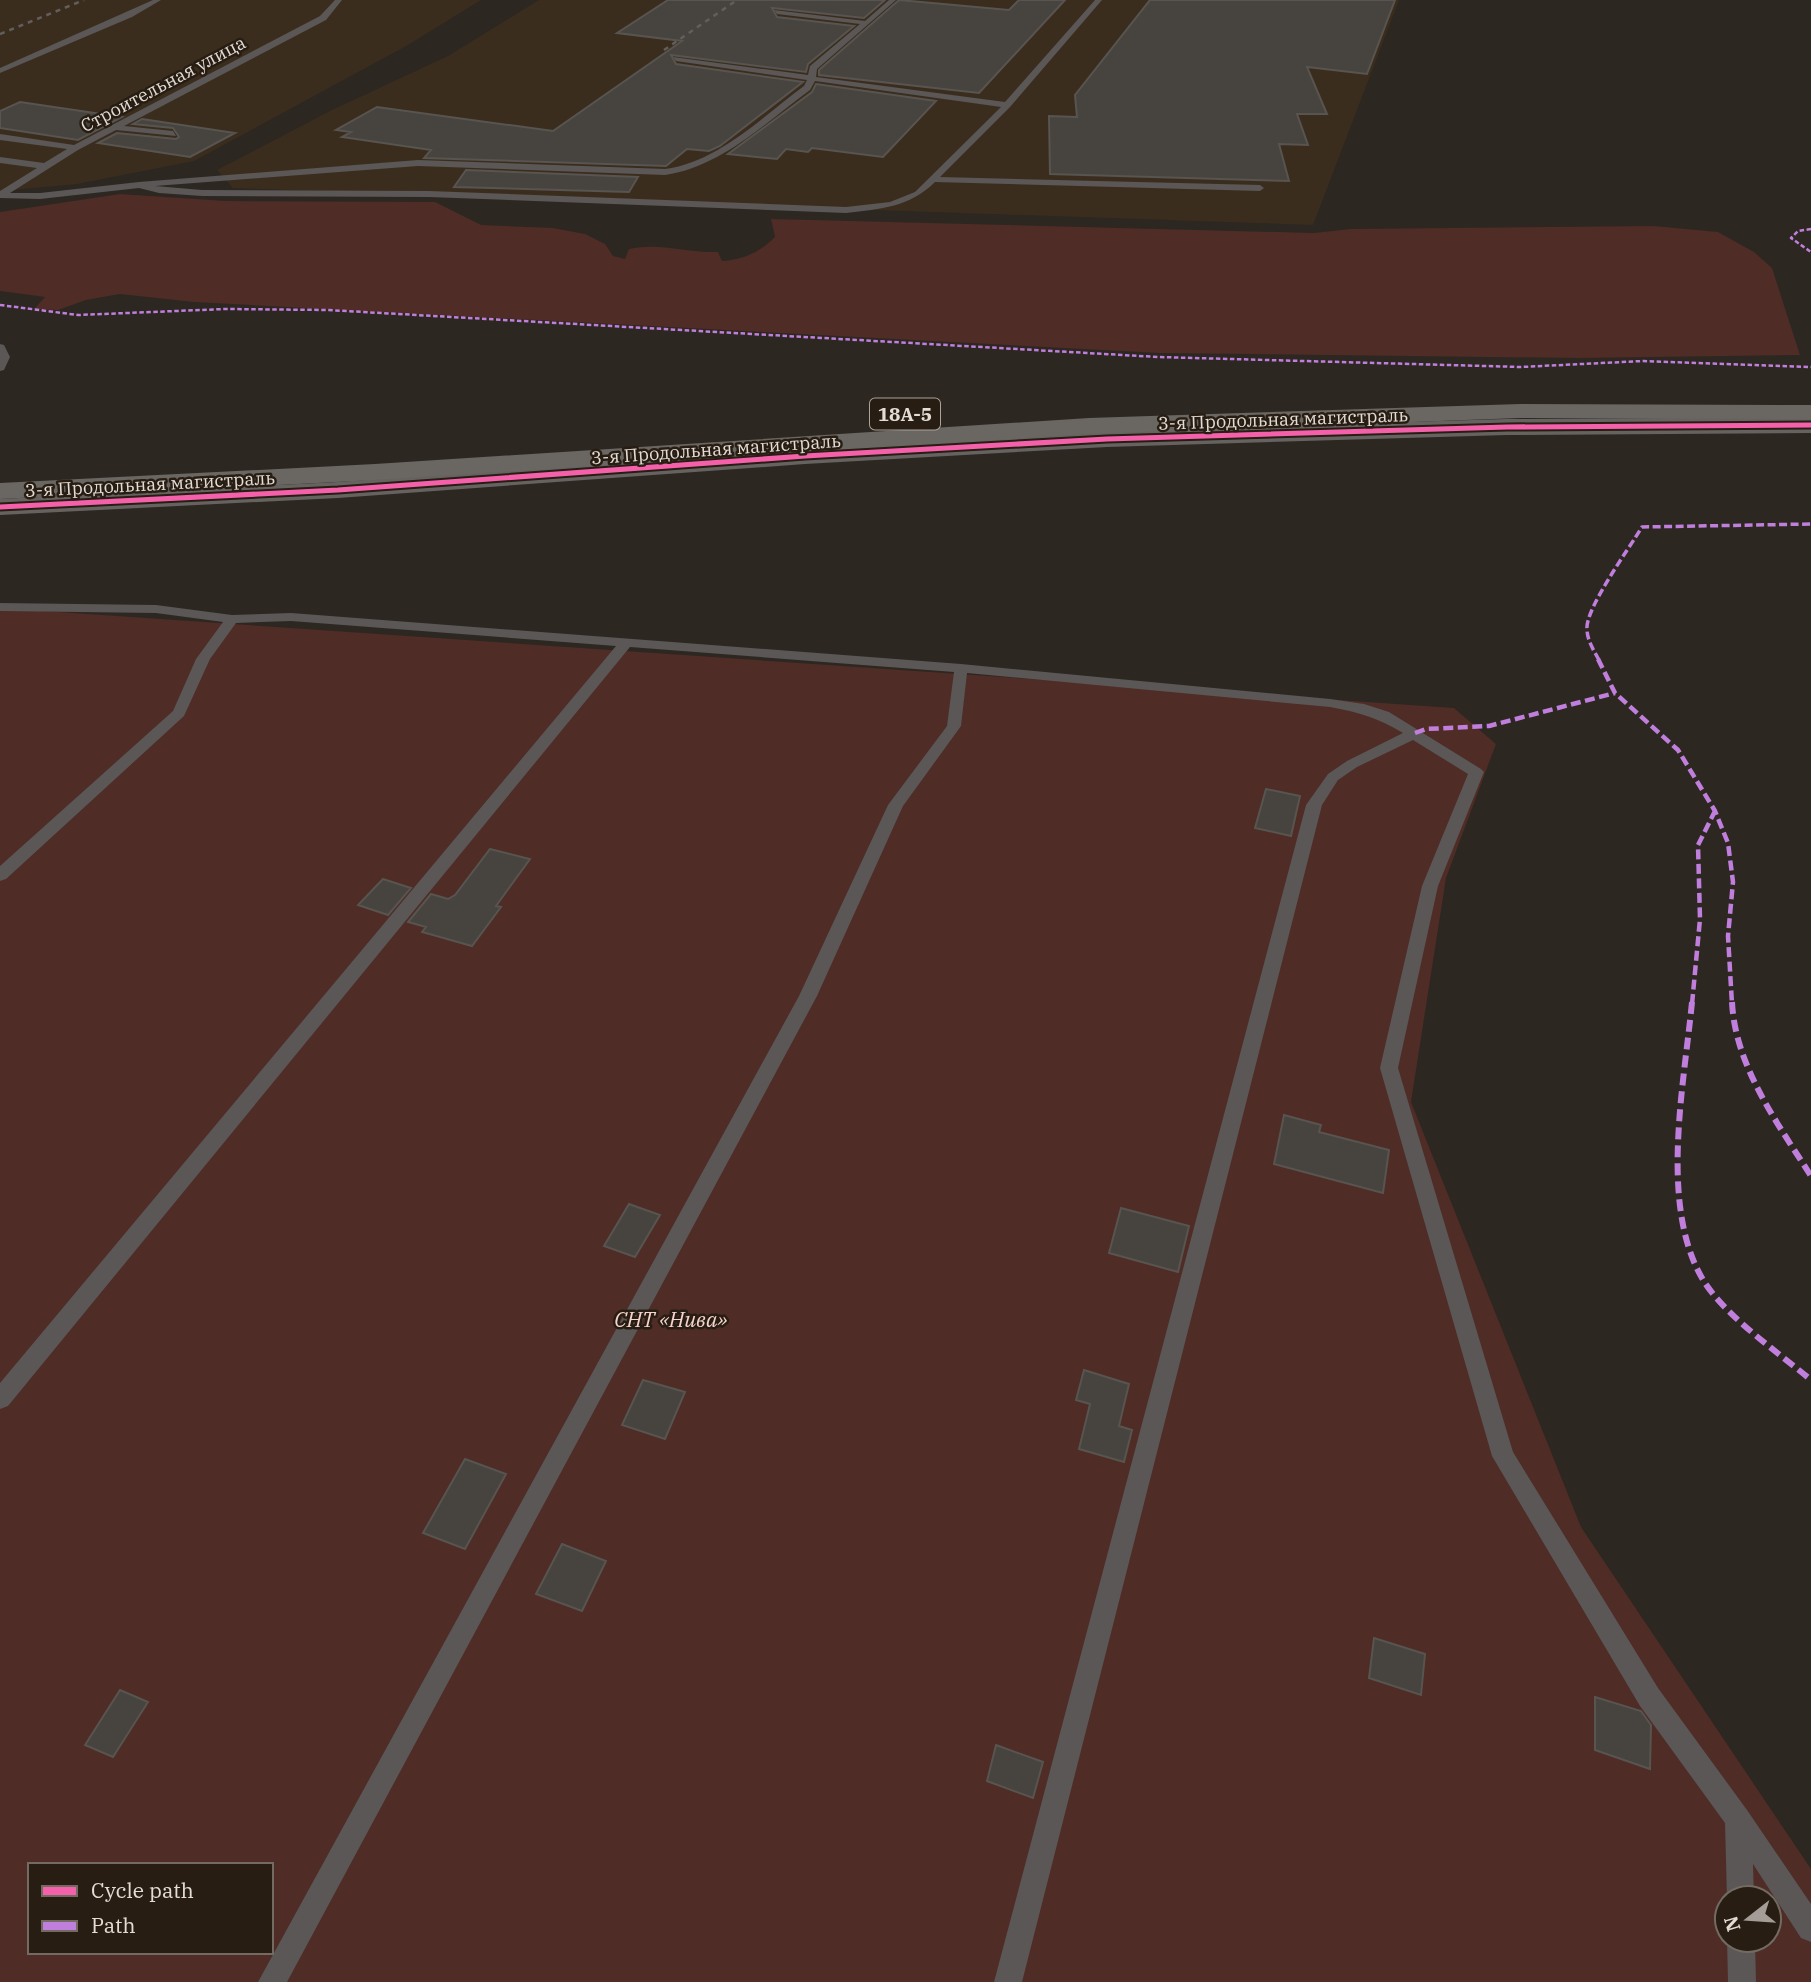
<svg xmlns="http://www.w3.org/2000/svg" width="1811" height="1982" font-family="'IBM Plex Serif',serif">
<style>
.built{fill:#3b2d1e}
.green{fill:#4f2c25;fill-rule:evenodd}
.building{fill:#47443f;stroke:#58544f;stroke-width:2}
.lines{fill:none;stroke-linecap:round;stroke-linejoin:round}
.lane{fill:#5a5756;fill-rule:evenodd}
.secondary{fill:#656260;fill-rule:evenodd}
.highway{fill:#6a6662;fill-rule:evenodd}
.rail{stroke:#625e5c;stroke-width:2.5;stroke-dasharray:5 5;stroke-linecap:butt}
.quiet-far3{stroke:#c07fdc;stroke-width:2.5;stroke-dasharray:4.5 2.5;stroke-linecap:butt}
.quiet-far2{stroke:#c07fdc;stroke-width:3.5;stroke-dasharray:8 3.5;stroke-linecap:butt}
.quiet-far1{stroke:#c07fdc;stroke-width:4.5;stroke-dasharray:10 4.5;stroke-linecap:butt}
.quiet{stroke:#c07fdc;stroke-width:6;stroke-dasharray:12 6;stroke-linecap:butt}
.cycleway-casing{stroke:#271d13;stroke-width:9}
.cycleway{stroke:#f560ab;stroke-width:5}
.labels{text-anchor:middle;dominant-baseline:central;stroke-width:5;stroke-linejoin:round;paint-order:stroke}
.far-street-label{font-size:18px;fill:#e4ddd6;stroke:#271d13}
.shield{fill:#271d13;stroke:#aba39c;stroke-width:2}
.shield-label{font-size:19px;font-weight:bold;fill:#e4ddd6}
.park-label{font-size:21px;font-style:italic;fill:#f7d5ce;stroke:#271d13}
</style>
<rect width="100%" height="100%" fill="#2c2721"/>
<path class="built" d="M0 0H481L408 45 194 161 77 184 0 191Z
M539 0H1399L1313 225 233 188 217 170 332 110 448 56Z"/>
<path class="green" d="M120 194 226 201 435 202 481 225 553 228 585 234 605 244 613 256 625 259 629 249C659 242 687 253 718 252L722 261C743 260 760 252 775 237L771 219 1314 233 1351 229 1654 226 1718 232 1754 252 1772 268 1800 355 1577 358 1160 353 194 302 120 294 86 300 58 310 34 309 45 297 0 291V212Z
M0 608 1454 708 1496 744 1446 878 1411 1102 1581 1527 1811 1869V1982H0ZM30 1865H271V1952H30ZM1727 1898H1769V1940H1727Z"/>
<path class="building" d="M668 0H885L864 18 772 8 777 17 854 26 808 64 806 72 671 55 676 64 803 82 720 146 709 151 687 149 666 166 424 158 431 150 342 137 351 132 336 130 377 107 553 131 682 41 617 33Z
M899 0 1009 10 1019 0H1065L979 93 819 75V70Z
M1150 0H1395L1367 74 1307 67 1327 114H1297L1308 145 1279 144 1289 181 1050 174 1049 116 1077 117 1075 95Z
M816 84 936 101 883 157 812 148 808 152 786 149 777 159 728 154 812 92Z
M20 102 122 117 78 140 0 128V111Z
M142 119 235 133 190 157 98 143 117 133 176 139 179 137 173 128 133 124Z
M466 170 638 177 629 192 454 187Z
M1266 789 1300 796 1291 836 1255 828Z
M490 849 530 859 496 906 501 907 472 946 422 932 426 927 408 922 431 894 448 899 455 895Z
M383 879 411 888 388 915 358 905Z
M1284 1115 1321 1125 1319 1132 1389 1150 1383 1193 1274 1164Z
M629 1204 660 1215 635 1257 604 1246Z
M1121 1208 1189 1226 1178 1272 1109 1253Z
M1084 1370 1129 1384 1119 1426 1132 1430 1124 1462 1079 1449 1090 1404 1076 1400Z
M643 1380 685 1392 665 1439 622 1425Z
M465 1459 506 1474 465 1549 423 1533Z
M562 1544 606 1561 582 1611 536 1594Z
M1374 1638 1425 1654 1421 1695 1369 1678Z
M120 1690 148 1702 113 1757 85 1745Z
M1595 1697 1641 1711 1651 1725 1650 1769 1595 1750Z
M996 1745 1043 1762 1033 1798 987 1781Z"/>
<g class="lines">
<path class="lane" d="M153 0H161L132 17 0 73V68Z
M335 0H342L326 20 124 126 173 131 176 136 116 130 78 150 10 193H40L139 182 418 160 665 169C718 162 762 117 804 86L807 80 676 61 673 57 808 75 810 66 860 24 777 14 774 10 865 21 889 0H896L817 69 816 77 1005 102 1095 0H1102L1010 107 940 177 1260 185 1264 188 1260 191 935 182C910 207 881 209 846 213L429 197 202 196 159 193 139 188 40 199 0 198V191L37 168 0 163V157L44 163 67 149 0 140V134L74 145 320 16ZM815 81 1001 107 915 192 890 202 846 207 429 191 202 190 155 186 418 166 665 175C721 167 765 123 810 90Z
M0 344 4 345 10 357 4 370 0 371Z
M0 603 156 605 232 615 291 613 961 664 1330 699 1364 704 1389 712 1481 769 1484 772 1438 886 1398 1068 1513 1452 1658 1688 1747 1810 1811 1904V1942L1801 1938 1753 1864 1754 1898 1727 1899 1725 1823 1640 1706 1492 1456 1380 1068 1422 886 1468 774 1413 740 1357 767 1338 780 1322 805 1022 1982H994L1306 805 1328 774 1347 761 1403 733C1378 718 1358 712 1330 707L967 673 961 726 903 806 817 996 287 1982H258L799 996 888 805 947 726 954 672 630 647 8 1406 0 1409V1383L616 646 291 621 236 623 210 659 184 716 6 879 0 881V866L173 711 196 659 223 622 156 613 0 611Z
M1727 1940H1755L1756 1982H1728Z"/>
<path class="secondary" d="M1811 417V433L1507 435 1107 447 805 464 338 498 0 515V499L338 482 805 448 1107 431 1507 419Z"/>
<path class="highway" d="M1520 404 1811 405V419L1520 418 1089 434 375 480 0 499V483L375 464 1089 418Z"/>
<path class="rail" d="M0 34 84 0
M664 50 737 0"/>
<path class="quiet-far3" d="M1811 229 1798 231 1791 238 1811 252
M0 305 78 315 225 309 328 310 1158 357 1521 367 1643 361 1811 367"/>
<path class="quiet-far2" d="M1599 660C1594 651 1587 640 1587 629 1585 609 1630 547 1642 527L1811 524"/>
<path class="quiet-far1" d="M1598 659 1615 693 1678 750 1715 811 1728 843 1733 882 1728 936 1732 1004
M1415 733 1426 729 1489 726 1615 693
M1692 1004 1700 919 1698 845 1715 811"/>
<path class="quiet" d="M1692 1002C1684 1086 1658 1209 1705 1283 1728 1318 1779 1353 1811 1380
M1732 1002C1735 1066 1778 1124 1811 1176"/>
<g class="cycleway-casing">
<path id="cycleway" d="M0 507 338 490 805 456 1107 439 1507 427 1811 425"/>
</g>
<use href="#cycleway" class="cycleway"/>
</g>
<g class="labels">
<g class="far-street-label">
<text transform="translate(163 84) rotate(-28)">Строительная улица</text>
<text transform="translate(1283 419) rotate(-2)">3-я Продольная магистраль</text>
<text transform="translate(716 449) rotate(-4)">3-я Продольная магистраль</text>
<text transform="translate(150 484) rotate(-3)">3-я Продольная магистраль</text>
</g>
<rect class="shield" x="870" y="398.5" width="70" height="31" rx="5"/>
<g class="shield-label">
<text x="905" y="414">18А-5</text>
</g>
<g class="park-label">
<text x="671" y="1319">СНТ «Нива»</text>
</g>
</g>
<rect x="28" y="1863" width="245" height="91" fill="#271d13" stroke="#736a61" stroke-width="2"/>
<rect x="42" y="1886" width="35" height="10" fill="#f560ab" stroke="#736a61" stroke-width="2"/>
<text x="91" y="1898" font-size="21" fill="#e4ddd6">Cycle path</text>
<rect x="42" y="1921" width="35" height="10" fill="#c07fdc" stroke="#736a61" stroke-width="2"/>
<text x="91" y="1933" font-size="21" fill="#e4ddd6">Path</text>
<g transform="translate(1748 1919) rotate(253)"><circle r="33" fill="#271d13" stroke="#736a61" stroke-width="2"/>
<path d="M0-5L12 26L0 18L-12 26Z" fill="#a49d97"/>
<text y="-10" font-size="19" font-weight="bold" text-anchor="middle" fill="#e4ddd6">N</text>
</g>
</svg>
